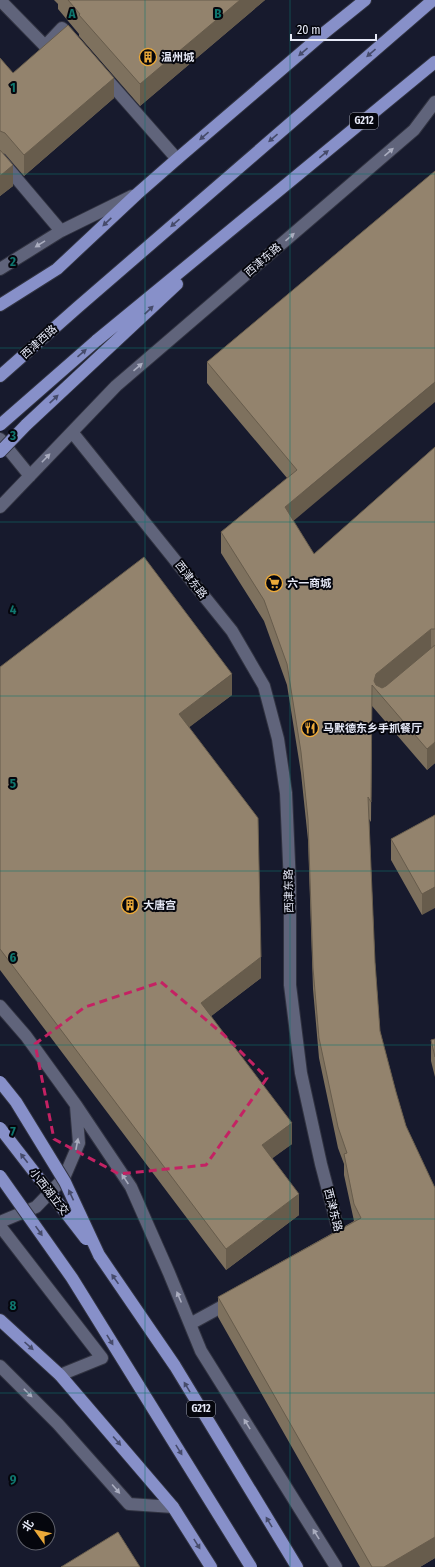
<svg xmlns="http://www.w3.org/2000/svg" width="435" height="1567" font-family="'Fira Sans Condensed','Noto Sans SC',sans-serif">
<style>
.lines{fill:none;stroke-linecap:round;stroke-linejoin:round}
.minor-casing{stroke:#313341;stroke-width:14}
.major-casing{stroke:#313341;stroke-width:14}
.minor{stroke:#60647b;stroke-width:12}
.major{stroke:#8790c9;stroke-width:12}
.major-bridge-casing{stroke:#313341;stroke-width:14;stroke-linecap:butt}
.major-bridge{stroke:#8790c9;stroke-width:12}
.wall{fill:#7e715e}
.shaded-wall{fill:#675c4c}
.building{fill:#93836d;stroke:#675c4c}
.oneway{fill:#464b6b}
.oneway2{fill:#aaadbf}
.marked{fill:none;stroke:#c42263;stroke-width:3;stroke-dasharray:8 5;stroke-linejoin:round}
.grid{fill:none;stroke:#0f766e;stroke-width:1;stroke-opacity:0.55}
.labels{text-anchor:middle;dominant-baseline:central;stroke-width:4;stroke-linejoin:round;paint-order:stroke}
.shield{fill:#05060d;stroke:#a2a5b1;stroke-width:1}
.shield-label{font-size:10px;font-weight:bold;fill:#e6e9f7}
.poi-label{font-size:11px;font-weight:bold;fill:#e6e9f7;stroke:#05060d;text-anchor:start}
.street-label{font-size:11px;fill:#e6e9f7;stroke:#05060d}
.grid-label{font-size:13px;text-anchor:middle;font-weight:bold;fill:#0f766e;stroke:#05060d;stroke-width:4;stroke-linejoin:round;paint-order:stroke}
</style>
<rect width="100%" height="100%" fill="#171a2d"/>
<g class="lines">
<g class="minor-casing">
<path id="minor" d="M0 0 45 46 62 28 73 41
M104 76 177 159
M0 159 61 231
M0 269 61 231 132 196
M72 432 232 631 264 686 278 739 286 793 290 885V985L301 1073 321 1164 341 1240 335 1243
M0 439 30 476
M0 507 116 386 414 130 435 102
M0 1006 26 1036 76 1105 131 1187 169 1273 201 1351 336 1567
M0 1222 36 1207 64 1178 79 1143 76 1106
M0 1226 102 1358 60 1375
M190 1324 232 1301
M0 1366 58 1424 129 1504 173 1507"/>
</g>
<g class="major-casing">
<path id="major" d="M0 305 57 269 137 194 177 159 324 33 365 0
M96 341 435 62
M0 376 78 307 433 0
M26 425 177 284
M99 1255 175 1366 297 1567
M0 1320 60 1375 173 1507 211 1567"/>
</g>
<use href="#minor" class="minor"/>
<use href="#major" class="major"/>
<g class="major-bridge-casing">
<path id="major-bridge" d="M0 425 96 341
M0 452 26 425
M0 1082 16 1102 65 1182 99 1255
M0 1128 86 1239
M0 1176 72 1278 251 1567"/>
</g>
<use href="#major-bridge" class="major-bridge"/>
</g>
<path class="wall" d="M54 0H265L140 106 79 36V34L58 9V4Z
M0 58 13 73 114 98 24 176 5 154 2 153 13 186 0 196Z
M435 171 293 521 314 554 435 447V763L427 770 372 706 371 822 369 819 375 962 380 1031 396 1092 406 1126 435 1188V1558L420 1567H360L218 1317V1297L354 1221 344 1175V1164L338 1148 319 1058 313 989 308 840 301 773 287 685 264 621 221 553V532L287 478 207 383V362Z
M0 667 232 695 189 727 261 978 211 1016 292 1144 272 1158 299 1215 226 1270 0 970Z
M435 815 422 915 391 860V839Z
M435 1039V1077L431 1061V1040Z"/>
<path class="shaded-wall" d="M240 0H265L140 106V84Z
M114 78V98L24 176V155Z
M13 165V186L0 196V176Z
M435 382V402L285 528V507Z
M431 629V650L378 693 374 681 376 674Z
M232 674V695L179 735V714Z
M435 742V763L427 770V749Z
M435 887V908L422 915V894Z
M261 957V978L201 1024V1003Z
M292 1123V1144L262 1166V1145Z
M299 1194V1215L226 1270V1249Z
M435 1537V1558L420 1567H384Z"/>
<path class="building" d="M68 0H240L140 84 79 15 80 14Z
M68 25 114 78 24 155 5 133 0 131V58L13 73Z
M0 150 13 165 0 176Z
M435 171V382L285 507 314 554 435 447V629H431L376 674 374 681 376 685 382 688 386 686 435 645V742L427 749 372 685 371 802 368 797 375 962 380 1031 396 1092 406 1126 435 1188V1537L384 1567H372L218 1297 361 1218 354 1204 344 1154 347 1153 338 1127 319 1038 313 968 308 819 301 752 287 664 264 600 221 532 297 470 207 362Z
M144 557 232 674 179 714 258 818 261 957 201 1003 292 1123 262 1145 299 1194 226 1249 0 949V667Z
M435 815V887L422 894 391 839Z
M435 1039V1057L431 1040Z
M118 1532 140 1567H61Z"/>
<defs><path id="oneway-solid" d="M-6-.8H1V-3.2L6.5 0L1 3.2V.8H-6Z"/></defs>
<g class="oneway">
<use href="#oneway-solid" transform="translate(303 52) rotate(139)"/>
<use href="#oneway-solid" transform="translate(371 53) rotate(139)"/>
<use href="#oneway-solid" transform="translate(204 136) rotate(139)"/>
<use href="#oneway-solid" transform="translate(273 138) rotate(139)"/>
<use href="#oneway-solid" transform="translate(324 154) rotate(-39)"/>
<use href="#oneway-solid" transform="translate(107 222) rotate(137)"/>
<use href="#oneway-solid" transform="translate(175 223) rotate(139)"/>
<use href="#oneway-solid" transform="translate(149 310) rotate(-43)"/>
<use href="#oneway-solid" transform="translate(82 353) rotate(-41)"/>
<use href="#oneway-solid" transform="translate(54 399) rotate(-43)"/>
<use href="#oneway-solid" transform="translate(24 1158) rotate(-128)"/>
<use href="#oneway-solid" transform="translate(71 1195) rotate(-115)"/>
<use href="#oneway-solid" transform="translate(39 1231) rotate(55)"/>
<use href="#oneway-solid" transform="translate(115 1279) rotate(-125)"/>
<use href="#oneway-solid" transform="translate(110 1340) rotate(58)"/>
<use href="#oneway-solid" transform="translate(29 1346) rotate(42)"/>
<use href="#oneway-solid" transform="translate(187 1387) rotate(-121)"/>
<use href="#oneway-solid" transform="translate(117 1441) rotate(49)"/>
<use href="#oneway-solid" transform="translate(179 1450) rotate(58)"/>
<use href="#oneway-solid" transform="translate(269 1522) rotate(-121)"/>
<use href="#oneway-solid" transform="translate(197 1544) rotate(58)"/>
</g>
<g class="oneway2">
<use href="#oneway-solid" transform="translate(389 152) rotate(-41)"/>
<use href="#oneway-solid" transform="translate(290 237) rotate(-41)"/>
<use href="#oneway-solid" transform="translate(40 244) rotate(148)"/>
<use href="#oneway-solid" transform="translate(138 367) rotate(-41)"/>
<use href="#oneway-solid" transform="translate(46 458) rotate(-46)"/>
<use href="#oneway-solid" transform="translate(77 1144) rotate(-79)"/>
<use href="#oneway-solid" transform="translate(125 1179) rotate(-124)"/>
<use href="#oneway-solid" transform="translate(179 1297) rotate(-113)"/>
<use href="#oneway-solid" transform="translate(28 1393) rotate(45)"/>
<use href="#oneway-solid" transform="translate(247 1424) rotate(-122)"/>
<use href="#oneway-solid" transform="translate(116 1489) rotate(49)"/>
<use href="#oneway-solid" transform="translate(316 1534) rotate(-122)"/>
</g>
<path class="marked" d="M161 982 224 1035 267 1078 206 1165 119 1174 54 1139 35 1044 85 1007Z"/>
<path class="grid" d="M145 0V1567M290 0V1567M0 174H435M0 348H435M0 522H435M0 696H435M0 871H435M0 1045H435M0 1219H435M0 1393H435"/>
<defs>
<g id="building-ring" transform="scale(0.9)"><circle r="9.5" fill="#05060d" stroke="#eba939" stroke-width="1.5"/><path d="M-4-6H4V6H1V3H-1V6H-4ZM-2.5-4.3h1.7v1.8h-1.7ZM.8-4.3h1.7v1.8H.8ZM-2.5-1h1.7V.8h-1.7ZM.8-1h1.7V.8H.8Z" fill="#eba939"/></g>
<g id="supermarket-ring" transform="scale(0.9)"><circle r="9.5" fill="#05060d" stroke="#eba939" stroke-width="1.5"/><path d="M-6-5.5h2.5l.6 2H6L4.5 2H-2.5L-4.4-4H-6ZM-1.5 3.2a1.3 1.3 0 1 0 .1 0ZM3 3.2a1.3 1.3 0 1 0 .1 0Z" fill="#eba939"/></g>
<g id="restaurant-ring" transform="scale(0.9)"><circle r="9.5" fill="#05060d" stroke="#eba939" stroke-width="1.5"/><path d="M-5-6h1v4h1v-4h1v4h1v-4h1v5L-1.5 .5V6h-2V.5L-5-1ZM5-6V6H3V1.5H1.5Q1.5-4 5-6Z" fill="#eba939"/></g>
</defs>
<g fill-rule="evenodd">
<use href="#building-ring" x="148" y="57"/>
<use href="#supermarket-ring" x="274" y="583"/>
<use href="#restaurant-ring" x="310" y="728"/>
<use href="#building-ring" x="130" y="905"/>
</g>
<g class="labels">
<g class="shield">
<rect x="350" y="113" width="28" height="16" rx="3"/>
<rect x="187" y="1401" width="28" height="16" rx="3"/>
</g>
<g class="shield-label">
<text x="364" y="121">G212</text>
<text x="201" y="1409">G212</text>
</g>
<g class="poi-label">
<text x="161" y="57">温州城</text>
<text x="287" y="583">六一商城</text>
<text x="323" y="728">马默德东乡手抓餐厅</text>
<text x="143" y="905">大唐宫</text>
</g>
<g class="street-label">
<text transform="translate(263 260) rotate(-41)">西津东路</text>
<text transform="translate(39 342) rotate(-42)">西津西路</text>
<text transform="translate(191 580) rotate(52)">西津东路</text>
<text transform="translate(289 891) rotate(-91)">西津东路</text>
<text transform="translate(49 1192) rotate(52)">小西湖立交</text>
<text transform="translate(333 1210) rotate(76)">西津东路</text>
</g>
</g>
<g class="grid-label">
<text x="72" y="18">A</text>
<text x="218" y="18">B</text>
<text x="13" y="92">1</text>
<text x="13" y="266">2</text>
<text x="13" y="440">3</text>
<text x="13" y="614">4</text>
<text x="13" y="788">5</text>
<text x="13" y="962">6</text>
<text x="13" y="1136">7</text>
<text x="13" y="1310">8</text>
<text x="13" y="1484">9</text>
</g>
<g transform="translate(36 1531) rotate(303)"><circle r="19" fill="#05060d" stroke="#5f616b"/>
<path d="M0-3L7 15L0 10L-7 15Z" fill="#eba939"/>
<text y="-6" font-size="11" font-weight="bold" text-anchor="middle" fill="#e6e9f7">北</text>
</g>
<path d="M291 34v6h85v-6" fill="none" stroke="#e6e9f7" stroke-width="2"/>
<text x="297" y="34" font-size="12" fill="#e6e9f7" stroke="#05060d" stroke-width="3" paint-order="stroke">20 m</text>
</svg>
